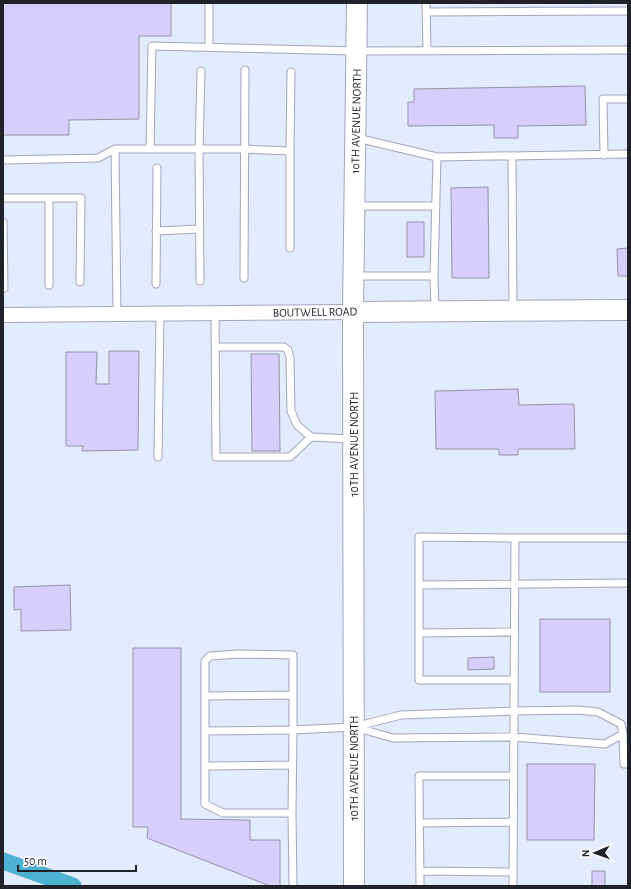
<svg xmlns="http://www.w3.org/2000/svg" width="631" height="889" font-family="'Alegreya Sans',sans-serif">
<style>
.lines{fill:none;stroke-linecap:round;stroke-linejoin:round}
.canal{stroke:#4db1d1;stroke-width:17}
.building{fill:#d6cffc;stroke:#9693a6}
.lane-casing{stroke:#a0a7b8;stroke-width:9}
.street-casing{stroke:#a0a7b8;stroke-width:16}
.secondary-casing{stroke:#a0a7b8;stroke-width:22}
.lane{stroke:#fff;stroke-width:7}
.street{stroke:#fff;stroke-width:14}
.secondary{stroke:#fff;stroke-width:20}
.labels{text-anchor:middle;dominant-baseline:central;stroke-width:4;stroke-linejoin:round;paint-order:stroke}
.street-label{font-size:12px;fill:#1f2229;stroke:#fff}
</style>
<rect width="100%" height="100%" fill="#e3ebfe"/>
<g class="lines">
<path class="canal" d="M3 861 73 886"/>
</g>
<path class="building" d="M4 3H171V36H139V119L69 120V135H3V4H4Z
M585 86 586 125 518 126V138H494V125L408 126V102H414V89Z
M488 187 489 278H452L451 188Z
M407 222H424V257H407Z
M628 248V276H618L617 249Z
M109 351H139L138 450 82 451 83 446H66V352H97L96 384H109Z
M251 354H279L280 451H252Z
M518 389 519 405 574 404 575 449H518V455H499V449H436L435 391Z
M70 585 71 630 21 631V609L14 610V587Z
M540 619H610V692H540Z
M133 648H181V819L250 820V840H280V886H270L147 838 148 827H133Z
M494 657V669L468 670V658Z
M527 764H595L594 840H527Z
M592 871H605V886H592Z"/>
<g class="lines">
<g class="lane-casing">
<path id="lane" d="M426 3 427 50
M426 12 628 11
M209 47V3
M357 138 437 157 628 154
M150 149H244L290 151 291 72
M604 155 603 99H628
M512 156 513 310
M3 160 98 158 115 149
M3 198H81L80 282
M356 206H436
M3 222 4 288
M156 231 200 229
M290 248V151
M355 276H434L437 157
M434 276 435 310
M244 278 245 70
M200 281 199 149 201 71
M156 284 157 168
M49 285V198
M215 313 216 457H290L311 437 352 439
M117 314 115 149H150L152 46 356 51 628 50
M215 347H284L288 350 290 358 291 411 297 425 311 437
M158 457 160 314
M515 538H628
M419 585 628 583
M419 633 514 632
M205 696 293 695
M354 727 393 738 513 737 605 744 623 734
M205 731 293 730 292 813H223L205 804V661L210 656 238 654 293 655V730L354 727 401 715 514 711 578 710 598 712 621 724 623 734 624 764H628
M205 766 292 765
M292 813 293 886
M420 823 513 822
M420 871 513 872
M420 886 419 776H513
M513 886 515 538 419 537V680H514"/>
</g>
<g class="street-casing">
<path id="street" d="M3 315 353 312"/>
</g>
<g class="secondary-casing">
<path id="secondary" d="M353 312 628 310
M354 886 353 312 357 3"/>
</g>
<use href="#lane" class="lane"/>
<use href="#street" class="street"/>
<use href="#secondary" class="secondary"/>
</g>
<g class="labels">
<g class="street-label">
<text transform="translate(356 121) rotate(-89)">10TH AVENUE NORTH</text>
<text transform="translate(315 312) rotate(-1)">BOUTWELL ROAD</text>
<text transform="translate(354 444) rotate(-90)">10TH AVENUE NORTH</text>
<text transform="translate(354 768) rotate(-90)">10TH AVENUE NORTH</text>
</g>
</g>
<rect width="631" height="889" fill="none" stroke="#1f2229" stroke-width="8"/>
<g transform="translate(595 853) rotate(268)" stroke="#ffffff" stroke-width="3" paint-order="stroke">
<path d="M0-3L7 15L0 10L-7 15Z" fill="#1f2229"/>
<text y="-6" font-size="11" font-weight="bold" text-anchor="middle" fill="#1f2229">N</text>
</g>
<path d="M18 865v6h118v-6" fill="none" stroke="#1f2229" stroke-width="2"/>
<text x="24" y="865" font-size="12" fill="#1f2229" stroke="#ffffff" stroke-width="3" paint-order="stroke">50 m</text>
</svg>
